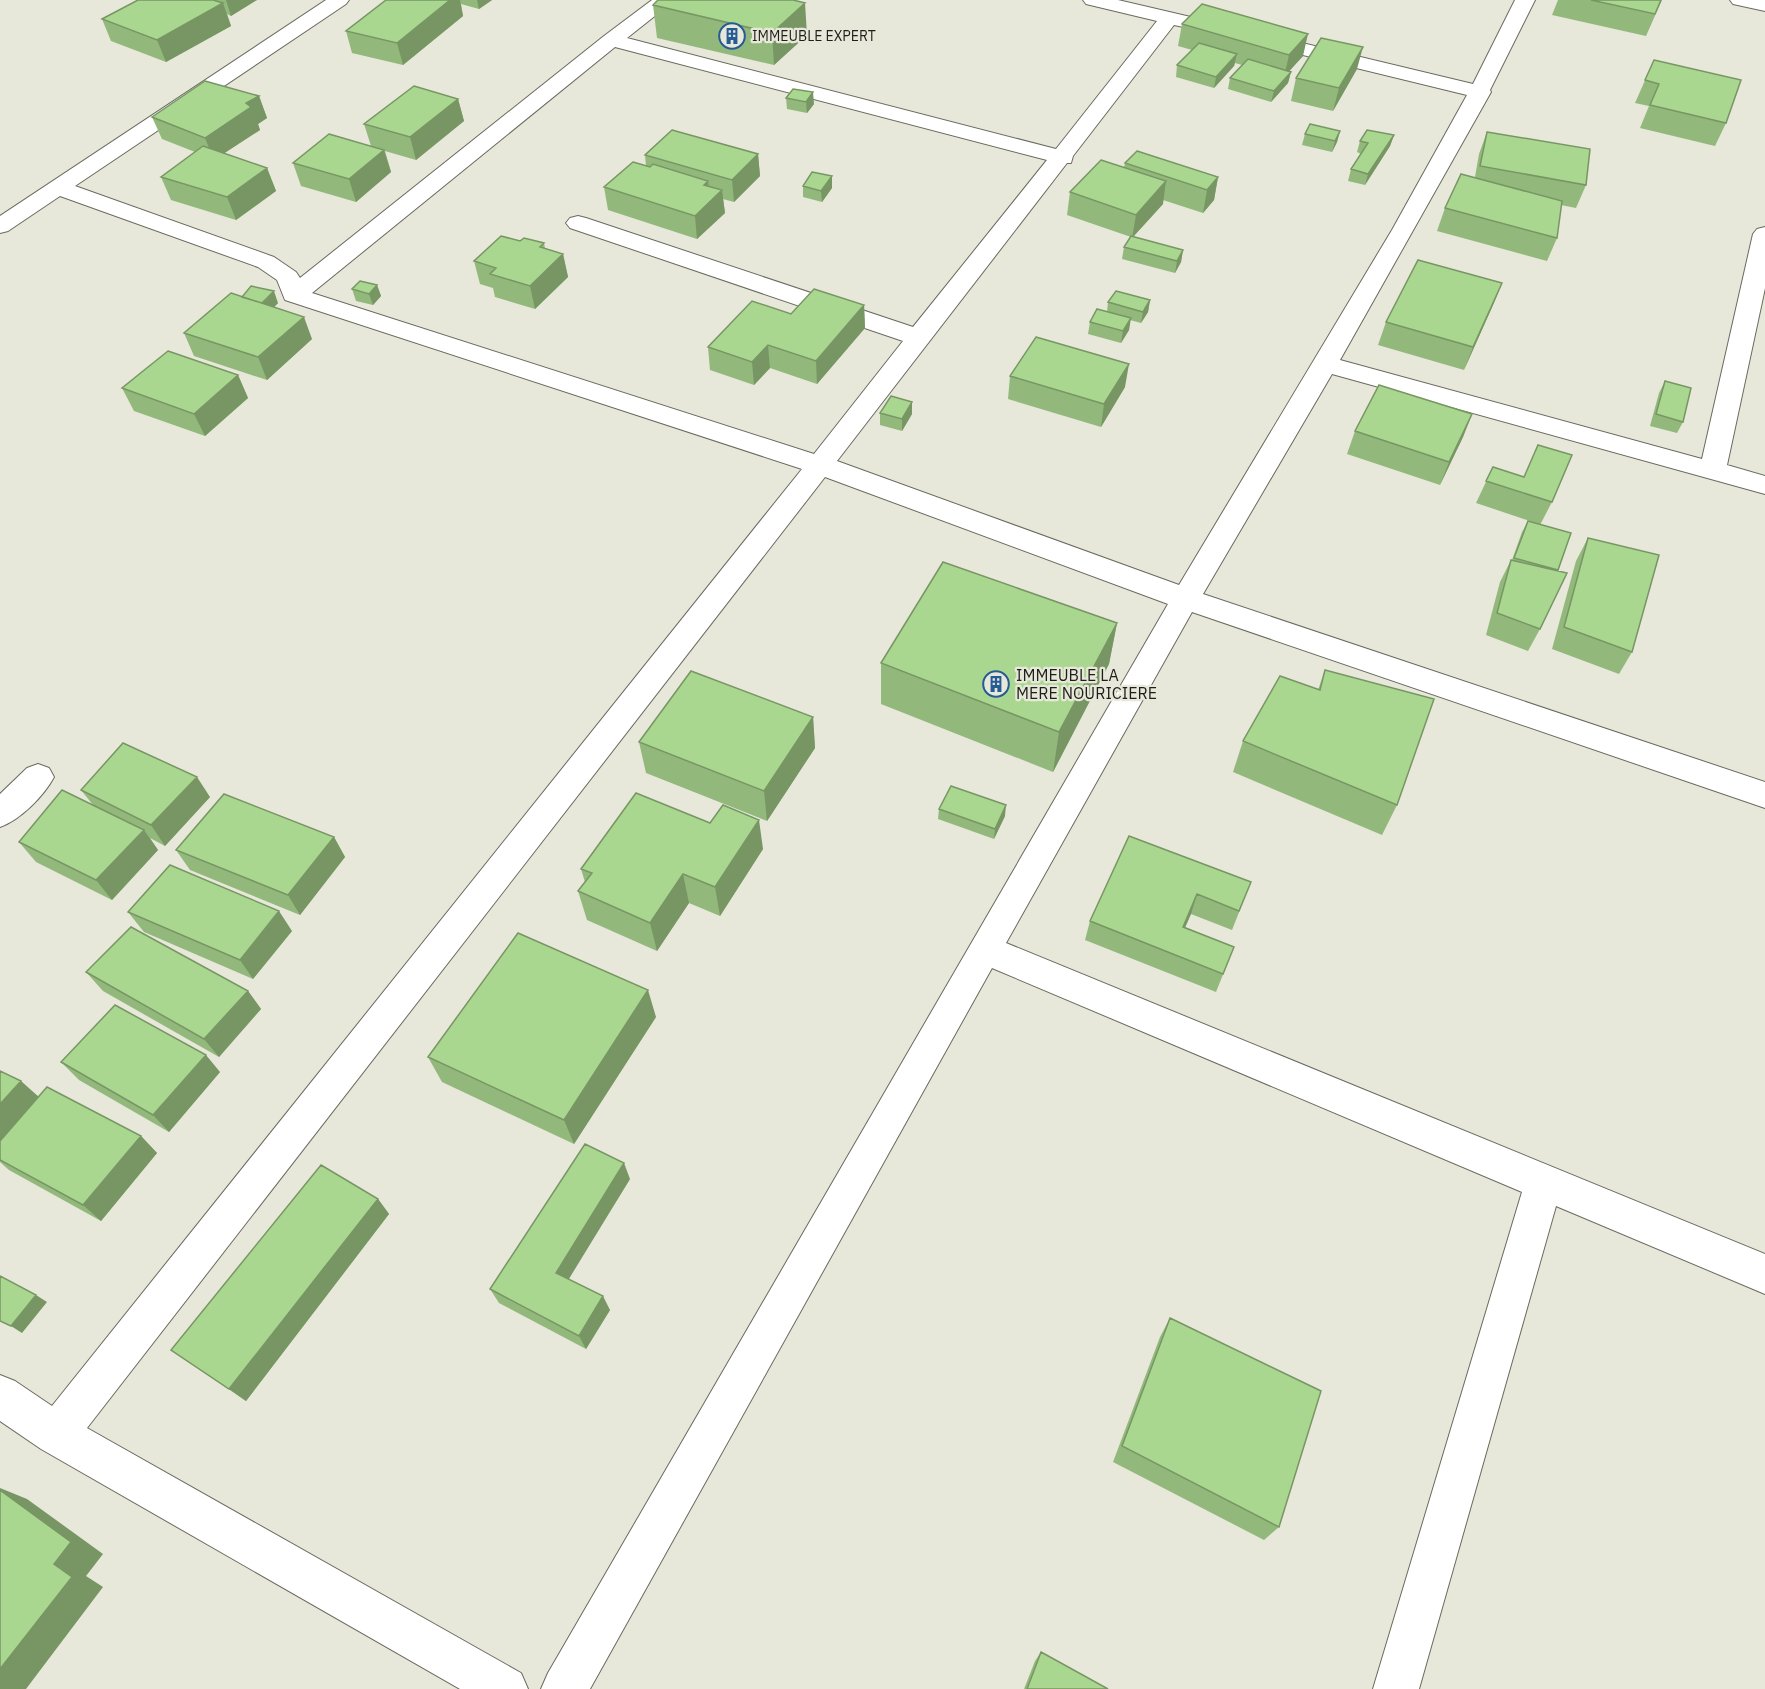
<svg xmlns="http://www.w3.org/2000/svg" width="1765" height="1689" font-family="'IBM Plex Sans',sans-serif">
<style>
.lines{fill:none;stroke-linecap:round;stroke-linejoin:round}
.minor-casing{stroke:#6b6a5f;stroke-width:2}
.minor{fill:#fff;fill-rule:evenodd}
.wall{fill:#92b97b}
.shaded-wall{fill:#779664}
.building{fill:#aad78f;stroke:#779664;stroke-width:1.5}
.labels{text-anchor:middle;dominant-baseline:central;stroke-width:4.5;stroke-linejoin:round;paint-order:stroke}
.far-poi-label{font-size:14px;fill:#1f1f1a;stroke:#e7e7da;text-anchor:start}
.poi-label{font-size:16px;fill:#1f1f1a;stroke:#e7e7da;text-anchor:start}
</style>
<rect width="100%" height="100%" fill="#e7e7da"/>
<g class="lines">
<g class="minor-casing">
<path id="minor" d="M326 0H349L346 4 75 186 274 257 296 272 300 278 604 36 652 0H675L627 38 1056 149 1157 21 1086 4 1083 0H1118L1195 18 1198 22 1195 26 1188 28 1174 25 1073 156 1071 163H1067L837 461 1179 585 1392 230 1467 95 1254 43 1251 39 1254 35 1261 33 1473 84 1515 0H1535L1490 90 1491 92 1340 360 1702 459 1753 234 1757 229 1765 227V288L1727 465 1765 476V494L1332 374 1203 594 1765 782V808L1192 612 1006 943 1765 1254V1294L1556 1206 1419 1689H1373L1522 1192 992 968 590 1689H541L548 1673 1168 604 825 477 87 1428 521 1673 528 1689H460L41 1449 0 1421V1375L15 1381 52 1406 802 469 285 300 277 280 258 267 60 196 8 231 0 233V216ZM615 47 1047 160 913 327 586 218 578 216 570 218 566 223 570 228 903 341 814 454 312 293Z
M1730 0H1765V11L1733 4Z
M38 764 49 768 54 777C44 796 20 820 0 827V794L27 768Z"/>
</g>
<use href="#minor" class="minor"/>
</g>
<path class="wall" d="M138 0H257L231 16 227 14 231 26 166 62 111 41 102 19Z
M386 0H492L479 9 461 4 463 16 403 65 352 53 346 31Z
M1558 0H1662L1646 36 1552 15Z
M653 5 807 35 774 65 657 38Z
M1182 24 1303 56 1289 71 1291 72 1288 83 1271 102 1228 89 1230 78 1242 65 1235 63 1234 66 1214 88 1176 77 1177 65 1192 50 1178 46Z
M1654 60 1726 123 1715 146 1640 128 1649 106 1635 103Z
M1357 69 1333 111 1291 101 1296 78Z
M259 96 267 118 258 124 260 130 224 153 267 168 276 191 236 220 171 200 161 177 195 152 162 139 152 117Z
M786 98 814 104 807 113 787 109Z
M458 99 464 121 416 160 385 151 391 172 356 202 301 186 293 163 371 146 364 124Z
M1340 131 1337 142 1332 152 1302 145 1305 134Z
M1487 132 1586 185 1576 208 1561 205 1557 238 1547 261 1437 231 1445 208 1475 177 1479 154Z
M1394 135 1390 146 1365 185 1348 181 1351 169 1361 154 1357 152 1360 141Z
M758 154 760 176 734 202 723 199 725 213 697 239 608 210 604 187 646 166 645 155Z
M1125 163 1218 177 1214 200 1203 213 1163 200V204L1133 237 1183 250 1181 262 1175 273 1122 259 1124 247 1131 237 1067 215 1070 192 1124 167Z
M803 186 832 188 822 202 803 197Z
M520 241 544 243 545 248 563 254 568 277 535 309 495 297 493 288 480 284 474 261Z
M1502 283 1493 305 1464 370 1378 345 1386 322Z
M377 285 381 296 373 305 356 301 352 289Z
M242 297 278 303 274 307 312 339 267 380 194 356 184 333Z
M1150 300 1148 312 1141 323 1130 320 1129 330 1121 343 1088 334 1090 322 1107 312 1108 302Z
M864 305 865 328 817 384 770 368 754 385 710 370 708 347 791 314Z
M238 375 248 398 205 436 134 411 122 388Z
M1010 376 1125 387 1101 427 1008 399Z
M1665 381 1683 422 1677 433 1650 426 1659 393Z
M912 402V414L902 431 880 425V413Z
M1472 414 1463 437 1440 485 1347 454 1355 431Z
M1493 467 1552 502 1540 525 1571 533 1558 571 1540 629 1528 651 1486 635 1500 582 1511 560H1512L1522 532 1528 521 1536 523 1476 503Z
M1588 538 1632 652 1619 674 1552 649 1576 561Z
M1117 623 1109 664 1053 772 881 704V663Z
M1325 670 1397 805 1382 835 1233 772 1243 741 1318 690Z
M813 717 815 748 767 821 646 773 639 742Z
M81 790 210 797 165 846 150 838 158 850 112 900 36 862 19 842 93 805Z
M939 809 1005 816 994 839 938 819Z
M710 823 763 849 720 916 689 903 657 951 587 920 578 891 585 882 581 869Z
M334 837 345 857 300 915 190 870 176 850Z
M1251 882 1232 930 1191 914 1185 927 1234 947 1216 992 1085 940 1090 921Z
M128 912 292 931 253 979 144 932Z
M86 972 248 991 261 1009 219 1057 103 991Z
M656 1017 574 1144 442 1082 428 1057Z
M61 1062 220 1072 169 1132 79 1080Z
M0 1071 39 1097 141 1136 157 1153 101 1221 9 1170 0 1162Z
M630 1179 568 1279 610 1310 586 1349 499 1303 490 1289Z
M378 1199 389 1214 246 1401 171 1350Z
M1170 1318 1279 1527 1264 1540 1113 1462 1160 1337Z
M1041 1652 1108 1689H1024L1035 1661Z"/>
<path class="shaded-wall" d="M226 0H257L231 16Z
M450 0H460L463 16 403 65 397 43Z
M477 0H492L479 9Z
M223 3 231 26 166 62 157 40Z
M805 3 807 35 774 65 772 33Z
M1308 34 1303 56 1284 77 1289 55Z
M1363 47 1357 69 1333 111 1339 88Z
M1237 54 1234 66 1214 88 1216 77Z
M1291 72 1288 83 1271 102 1274 91Z
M813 92 814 104 807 113 806 102Z
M259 96 267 118 258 124 260 130 214 160 205 138 246 103Z
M458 99 464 121 416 160 410 137Z
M1340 131 1337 142 1332 152 1335 141Z
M1394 135 1390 146 1365 185 1368 174Z
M384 150 391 172 356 202 349 179Z
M758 154 760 176 734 202 732 180Z
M267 168 276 191 236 220 227 197Z
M832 176V188L822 202 821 191Z
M1218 177 1214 200 1203 213 1207 190Z
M708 181 710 202 722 190 725 213 697 239 695 216 704 185Z
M1166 181 1163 204 1132 238 1136 215Z
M1183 250 1181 262 1175 273 1177 261Z
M563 254 568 277 535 309 530 286Z
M1502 283 1493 305 1464 370 1473 347Z
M377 285 381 296 373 305 369 294Z
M274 291 278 303 266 316 262 304Z
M1150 300 1148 312 1141 323 1143 312Z
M864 305 865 328 817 384 816 361Z
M304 317 312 339 267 380 258 357Z
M1131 318 1129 330 1121 343 1123 331Z
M768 345 770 368 754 385 752 362Z
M1129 364 1125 387 1101 427 1104 404Z
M238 375 248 398 205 436 194 414Z
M912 402V414L902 431V419Z
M1472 414 1463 437 1440 485 1449 462Z
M1117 623 1109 664 1053 772 1059 732Z
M813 717 815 748 767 821 764 791Z
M197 777 210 797 165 846 151 825Z
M1006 805 1005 816 994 839 995 829Z
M759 820 763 849 720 916 715 887Z
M144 830 158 850 112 900 96 880Z
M334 837 345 857 300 915 288 895Z
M683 874 689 903 657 951 650 923Z
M1197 894 1191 914 1177 946 1183 927Z
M279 911 292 931 253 979 240 960Z
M648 990 656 1017 574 1144 564 1120Z
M248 991 261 1009 219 1057 204 1039Z
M206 1055 220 1072 169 1132 153 1115Z
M21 1081 40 1098 0 1144V1104Z
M141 1136 157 1153 101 1221 83 1205Z
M624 1163 630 1179 564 1287 556 1273Z
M378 1199 389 1214 246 1401 229 1389Z
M36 1295 47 1302 22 1333 11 1326Z
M603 1296 610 1310 586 1349 579 1336Z
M0 1488 27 1499 103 1554 86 1576 103 1587 26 1689H0V1669L54 1564 0 1490Z"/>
<path class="building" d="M138 0H213L223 3 157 40 102 19Z
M386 0H450L397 43 346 31Z
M658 0H793L805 3 772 33 653 5Z
M1591 0H1661L1655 14Z
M1202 4 1308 34 1289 55 1182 24Z
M1321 38 1363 47 1339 88 1296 78Z
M1199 43 1237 54 1216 77 1177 65Z
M1248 59 1291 72 1274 91 1230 78Z
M1654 60 1741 80 1726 123 1650 105 1659 84 1645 80Z
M205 81 259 96 246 103 251 107 205 138 152 117Z
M414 86 458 99 410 137 364 124Z
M793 89 813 92 806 102 786 98Z
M1310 124 1340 131 1335 141 1305 134Z
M672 130 758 154 732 180 645 155Z
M1367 130 1394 135 1368 174 1351 169 1368 143 1360 141Z
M1487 132 1590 149 1586 185 1480 166Z
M329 134 384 150 349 179 293 163Z
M203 146 267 168 227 197 161 177Z
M1137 151 1218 177 1207 190 1125 163Z
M1101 160 1166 181 1136 215 1070 192Z
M633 162 650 167 653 164 708 181 704 185 722 190 695 216 604 187Z
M812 172 832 176 821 191 803 186Z
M1461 174 1562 201 1557 238 1445 208Z
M501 236 520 241 524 238 544 243 540 247 563 254 530 286 490 274 496 268 474 261Z
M1131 236 1183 250 1177 261 1124 247Z
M1418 260 1502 283 1473 347 1386 322Z
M360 281 377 285 369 294 352 289Z
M251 286 274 291 262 303 242 297Z
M814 289 864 305 816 361 768 345 752 362 708 347 752 301 791 314Z
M1116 291 1150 300 1143 312 1108 302Z
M231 293 304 317 258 357 184 333Z
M1097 309 1131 318 1123 331 1090 322Z
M1036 337 1129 364 1104 404 1010 376Z
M168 351 238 375 194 414 122 388Z
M1665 381 1691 388 1683 422 1656 414Z
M1379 385 1472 414 1449 462 1355 431Z
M891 396 912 402 902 419 880 413Z
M1538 445 1572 455 1552 502 1486 481 1493 467 1524 477Z
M1528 521 1571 533 1558 570 1514 558Z
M1588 538 1659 555 1632 652 1564 627Z
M1511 560 1567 573 1540 629 1497 613Z
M943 562 1117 623 1059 732 881 663Z
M1325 670 1434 699 1397 805 1243 741 1280 676 1320 690Z
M691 671 813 717 764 791 639 742Z
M123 743 197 777 151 825 81 790Z
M951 786 1006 805 995 829 939 809Z
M62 790 144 830 96 880 19 842Z
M636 793 710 823 723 805 759 820 715 887 683 874 650 923 578 891 592 873 581 869Z
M224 794 334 837 288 895 176 850Z
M1129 836 1251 882 1239 911 1197 894 1183 927 1234 947 1223 974 1090 921Z
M170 865 279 911 240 960 128 912Z
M131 927 248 991 204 1039 86 972Z
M518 933 648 990 564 1120 428 1057Z
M115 1005 206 1055 153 1115 61 1062Z
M0 1071 21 1081 0 1104Z
M47 1087 141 1136 83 1205 0 1160V1141Z
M585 1144 624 1163 556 1273 603 1296 579 1336 490 1289Z
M321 1165 378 1199 229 1389 171 1350Z
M0 1276 36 1295 11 1326 0 1321Z
M1170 1318 1321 1391 1279 1527 1122 1446Z
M0 1490 71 1542 54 1564 72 1577 0 1669Z
M1041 1652 1108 1689H1027Z"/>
<defs>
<g id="building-ring" transform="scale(1.35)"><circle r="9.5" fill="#e7e7da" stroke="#265c95" stroke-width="1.5"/><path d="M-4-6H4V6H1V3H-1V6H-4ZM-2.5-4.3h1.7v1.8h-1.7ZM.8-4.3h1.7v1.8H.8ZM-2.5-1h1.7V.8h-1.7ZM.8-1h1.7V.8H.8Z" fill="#265c95"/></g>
</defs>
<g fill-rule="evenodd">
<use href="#building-ring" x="732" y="36"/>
<use href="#building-ring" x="996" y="684"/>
</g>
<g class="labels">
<g class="far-poi-label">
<text x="752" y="36">IMMEUBLE EXPERT</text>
</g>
<g class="poi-label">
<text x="1016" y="675">IMMEUBLE LA<tspan x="1016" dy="18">MERE NOURICIERE</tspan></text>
</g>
</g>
</svg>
